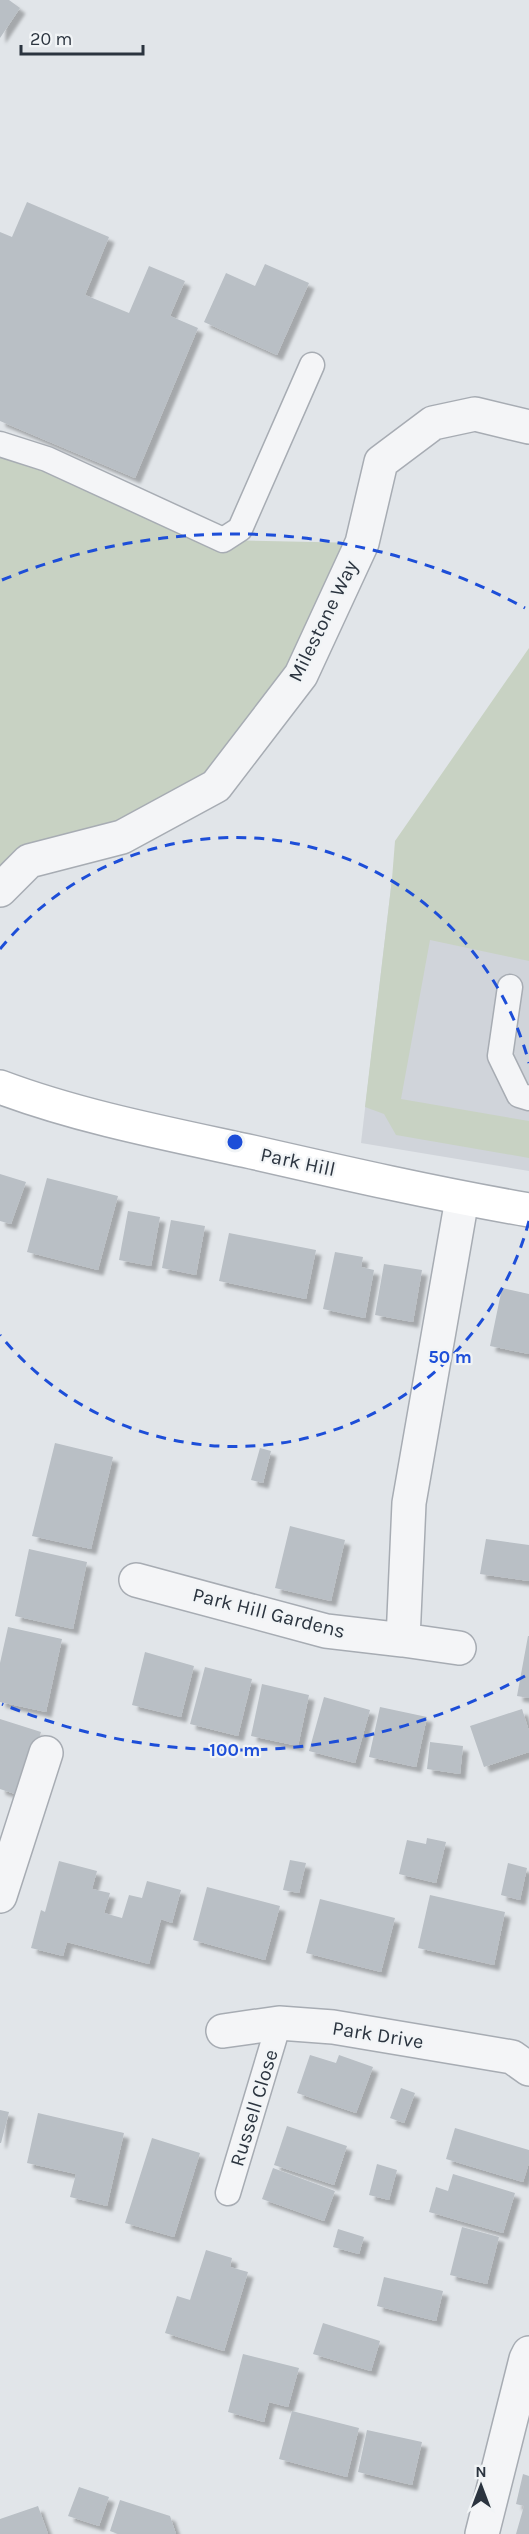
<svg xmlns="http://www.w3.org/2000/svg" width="529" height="2534" font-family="Karla,sans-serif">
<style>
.built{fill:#d0d4da}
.green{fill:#c8d2c3}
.building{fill:#b9bfc5;filter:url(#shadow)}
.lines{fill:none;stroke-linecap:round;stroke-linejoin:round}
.lane-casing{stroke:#a7acb3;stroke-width:27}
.street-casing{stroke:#a7acb3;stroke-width:36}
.secondary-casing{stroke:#a7acb3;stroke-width:36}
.lane{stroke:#f4f5f7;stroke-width:24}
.street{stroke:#f4f5f7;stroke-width:33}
.secondary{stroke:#fff;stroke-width:33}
.ring{fill:none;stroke:#1d4ed8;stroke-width:3;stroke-dasharray:10 8}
.labels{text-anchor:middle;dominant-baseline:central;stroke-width:4.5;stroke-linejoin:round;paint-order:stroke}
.street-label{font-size:20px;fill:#2b343f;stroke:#f1f4f6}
.centre{fill:#1d4ed8;stroke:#f1f4f6;stroke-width:3}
.ring-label{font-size:18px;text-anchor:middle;font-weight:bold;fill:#1d4ed8;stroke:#f1f4f6;stroke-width:4.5;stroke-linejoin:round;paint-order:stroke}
</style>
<defs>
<filter id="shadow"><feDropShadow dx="5.5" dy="5.5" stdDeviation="1.5" flood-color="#0004"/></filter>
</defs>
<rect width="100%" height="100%" fill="#e1e5e9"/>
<path class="built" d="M392 879 529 914V1171L361 1143Z"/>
<path class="green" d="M0 444 223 540 362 543 216 786 0 890Z
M529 648V961L430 940 401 1099 529 1121V1158L396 1135 384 1114 365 1107 392 879 395 841Z"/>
<path class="building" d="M0 0H9L20 8 0 38Z
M27 202 109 237 85 295 129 313 149 266 185 281 170 316 198 328 135 478 0 421V232L12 237Z
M265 264 309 283 277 355 204 322 226 273 255 286Z
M0 1174 26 1182 11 1224 0 1221Z
M47 1178 118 1196 98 1270 27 1252Z
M128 1211 160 1217 151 1266 119 1260Z
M171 1220 205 1226 196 1275 162 1268Z
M229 1233 316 1250 306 1299 219 1281Z
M335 1252 363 1257 361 1267 374 1270 365 1318 323 1309Z
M384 1264 422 1270 413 1322 375 1315Z
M502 1288 529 1294V1354L490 1346Z
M55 1443 113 1457 91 1549 32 1536Z
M260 1448 271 1451 263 1483 251 1480Z
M290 1526 345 1540 331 1601 275 1588Z
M486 1539 529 1545V1581L480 1574Z
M29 1549 87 1562 73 1629 15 1616Z
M8 1627 62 1639 46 1712 0 1702V1663Z
M528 1636H529V1698L517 1696Z
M145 1652 194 1666 181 1717 132 1705Z
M205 1667 252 1679 238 1736 190 1724Z
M262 1684 309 1695 298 1746 251 1736Z
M324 1697 370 1710 355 1763 309 1751Z
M380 1707 427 1717 416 1767 369 1757Z
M522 1709 529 1731V1752L484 1767 470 1726Z
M0 1719 41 1732 21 1796 0 1789Z
M430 1742 463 1746 460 1774 427 1769Z
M427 1838 446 1842 436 1883 399 1874 407 1840 426 1844Z
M290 1860 306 1863 299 1893 283 1890Z
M59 1861 97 1871 92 1889 110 1893 104 1913 122 1918 129 1895 142 1898 147 1881 181 1890 172 1923 161 1919 149 1964 67 1942 63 1956 31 1948 41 1910 45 1912Z
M508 1863 527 1868 520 1900 501 1895Z
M207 1887 280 1906 265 1960 193 1940Z
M430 1895 505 1912 494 1965 418 1948Z
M320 1899 395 1918 381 1972 306 1953Z
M310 2055 336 2063 339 2055 373 2067 356 2113 297 2093Z
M401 2088 415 2093 404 2123 390 2118Z
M0 2110 9 2112 1 2143H0Z
M38 2113 124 2133 107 2206 70 2197 76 2174 27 2163Z
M287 2126 347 2146 334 2185 274 2165Z
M455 2128 529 2150V2163L523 2182 446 2159Z
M152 2138 200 2153 174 2237 125 2223Z
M377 2164 397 2170 389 2200 369 2195Z
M273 2168 335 2191 324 2221 262 2199Z
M453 2174 515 2193 503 2233 429 2212 436 2187 448 2191Z
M462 2227 499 2237 487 2284 450 2275Z
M338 2229 364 2237 359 2254 333 2247Z
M206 2250 232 2258 230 2267 248 2272 224 2351 165 2333 177 2296 190 2300Z
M384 2277 443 2291 436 2321 377 2306Z
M323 2323 380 2341 371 2371 313 2354Z
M243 2354 299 2368 288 2407 269 2402 264 2422 228 2412Z
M292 2411 359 2428 347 2477 279 2459Z
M367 2430 422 2442 412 2485 358 2472Z
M523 2474 529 2476V2534H516L524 2506 516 2504Z
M79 2487 109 2497 99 2526 68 2516Z
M120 2500 170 2516 176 2534H118L110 2531Z
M38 2506 48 2534H0V2519Z"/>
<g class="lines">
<g class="lane-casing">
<path id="lane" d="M0 444 47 459 223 540 240 529 312 365
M510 987 500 1056 519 1095 529 1098
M228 2193 279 2023"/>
</g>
<g class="street-casing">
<path id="street" d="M0 890 29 861 122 837 216 786 301 675 362 543 381 462 433 423 475 414 529 427
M136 1580 326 1631 403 1640 409 1503 462 1199
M403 1640 459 1648
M0 1896 46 1753
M223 2031 279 2023 333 2027 512 2057 529 2069
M482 2534 526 2359 529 2353"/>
</g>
<g class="secondary-casing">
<path id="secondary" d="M0 1087C80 1117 169 1134 252 1152 344 1173 436 1194 529 1210"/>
</g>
<use href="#lane" class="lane"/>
<use href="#street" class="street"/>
<use href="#secondary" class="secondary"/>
</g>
<g class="ring">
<path d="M529 1221A304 304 0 0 1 0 1335M0 949A304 304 0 0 1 529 1063"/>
<path d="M525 1676A608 608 0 0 1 2 1704M2 580A608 608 0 0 1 525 608"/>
</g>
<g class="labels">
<g class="street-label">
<text transform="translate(323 621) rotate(-64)">Milestone Way</text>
<text transform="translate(298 1162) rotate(12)">Park Hill</text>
<text transform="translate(269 1613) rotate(14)">Park Hill Gardens</text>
<text transform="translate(378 2035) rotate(9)">Park Drive</text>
<text transform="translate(254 2108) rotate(-73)">Russell Close</text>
</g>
</g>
<circle cx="235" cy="1142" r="9" class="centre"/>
<g class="ring-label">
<text x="450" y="1363">50 m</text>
<text x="235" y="1756">100 m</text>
</g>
<g transform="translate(481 2486)" stroke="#f1f4f6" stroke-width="4.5" paint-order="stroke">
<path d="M0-4.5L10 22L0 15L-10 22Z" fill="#2b343f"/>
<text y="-9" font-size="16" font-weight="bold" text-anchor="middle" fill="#2b343f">N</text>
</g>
<path d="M21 45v9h122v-9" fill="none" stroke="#2b343f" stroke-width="3"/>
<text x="30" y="45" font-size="18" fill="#2b343f" stroke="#f1f4f6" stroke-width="4.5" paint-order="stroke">20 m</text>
</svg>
